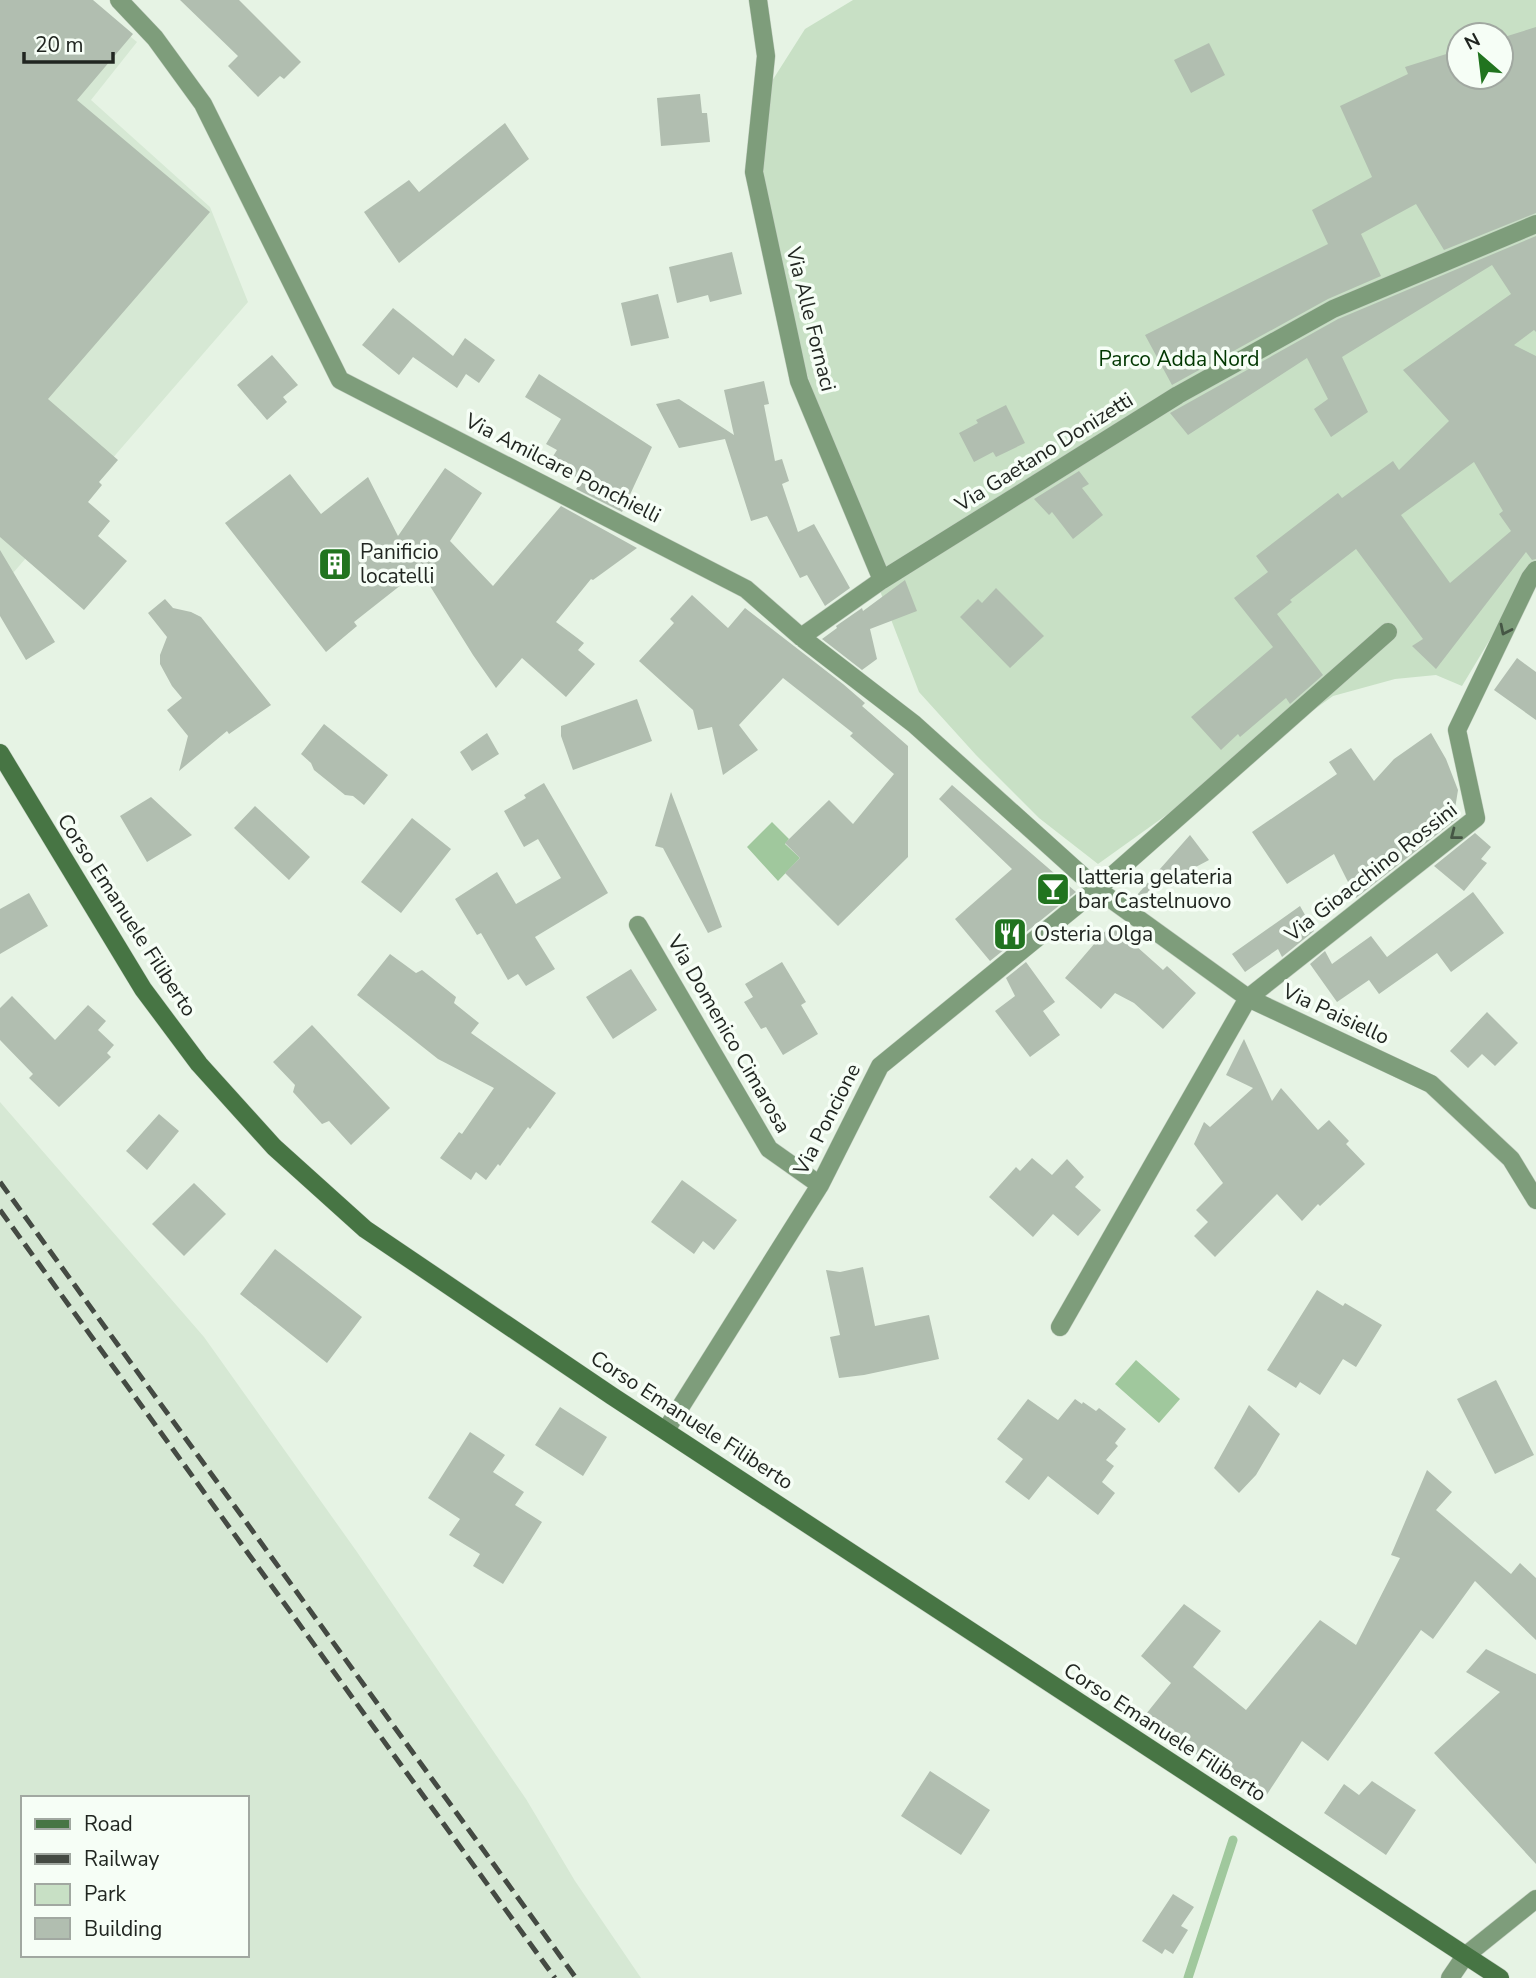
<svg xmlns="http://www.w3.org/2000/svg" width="1536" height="1978" font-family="'Nunito Sans',sans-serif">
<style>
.built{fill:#d6e8d4;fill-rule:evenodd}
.green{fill:#c8e0c5;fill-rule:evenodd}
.water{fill:#a0c89d}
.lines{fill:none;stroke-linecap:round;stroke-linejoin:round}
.stream{stroke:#a0c89d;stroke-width:9}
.building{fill:#b1beb0;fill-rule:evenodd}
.minor-casing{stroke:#c3cec1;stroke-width:19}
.secondary-casing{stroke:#c3cec1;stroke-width:19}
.minor{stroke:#7e9d7b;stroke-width:18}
.secondary{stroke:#477544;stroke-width:18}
.rail{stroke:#444a43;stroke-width:5;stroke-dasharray:14 7;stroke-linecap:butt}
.oneway{stroke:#465645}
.labels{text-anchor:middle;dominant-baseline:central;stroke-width:7;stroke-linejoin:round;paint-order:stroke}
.street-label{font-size:21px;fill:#212621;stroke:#f6fef6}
.park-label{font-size:21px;fill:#003700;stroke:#f6fef6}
.poi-label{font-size:21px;fill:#212621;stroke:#f6fef6;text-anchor:start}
</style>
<rect width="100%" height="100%" fill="#e6f3e4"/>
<path class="built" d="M0 0H86L137 42 91 100 210 207 248 302 0 588Z
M0 1102 204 1337 357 1552 526 1799 575 1881 641 1978H0ZM23 1798H247V1955H23Z"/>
<path class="green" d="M853 0H1536V563L1462 686 1436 675 1395 679 1333 696 1098 864 1039 818 976 755 919 692 865 552 778 285 762 161 772 81 805 29ZM1459 35H1501V77H1459Z"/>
<path class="water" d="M772 822 789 839 785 844 800 858 778 881 747 847Z
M1136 1360 1180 1399 1159 1423 1115 1384Z"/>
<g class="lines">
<path class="stream" d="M1188 1978 1233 1840"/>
</g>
<path class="building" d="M0 0H93L133 34 77 100 210 212 48 399 118 460 99 482 102 485 88 502 110 521 98 536 127 561 84 610 0 537Z
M180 0H239L301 62 284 79 280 76 258 97 228 66 238 56Z
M1536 27V213L1444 250 1416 204 1361 234 1381 276 1328 299 1172 385 1145 335 1328 244 1312 210 1372 177 1340 106 1408 74 1405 67 1459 50V77H1501V38Z
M1209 43 1225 75 1191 93 1174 60Z
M700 94 702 113H707L710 142 661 146 657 98Z
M505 123 529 159 399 263 364 212 409 180 419 192Z
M1536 236V332L1534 330 1514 345 1536 356V559L1532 560 1526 552 1436 669 1412 646 1423 639 1356 549 1290 600 1292 602 1277 614 1323 675 1290 704 1286 698 1240 737 1238 734 1221 750 1191 717 1273 647 1234 598 1268 572 1256 556 1338 493 1342 498 1393 461 1399 470 1449 421 1403 370 1511 294 1492 265 1342 357 1368 412 1331 437 1314 409 1328 399 1307 358 1188 435 1170 413 1338 319ZM1474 462 1503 511 1499 514 1511 531 1450 583 1401 515Z
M732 252 742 294 710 302 708 295 677 303 669 267Z
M658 294 669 338 631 346 621 303Z
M393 308 453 356 465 338 495 360 479 383 466 374 457 388 413 357 399 375 362 345Z
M272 355 298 385 283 397 287 402 267 420 237 385Z
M539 374 652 447 622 512 576 489 582 481 550 461 557 450 546 444 561 419 525 397Z
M764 381 769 404 764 405 775 461 782 459 789 481 782 484 798 532 814 524 850 588 825 606 807 575 800 578 767 516 751 521 725 439 679 448 656 404 679 399 734 435 724 390Z
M1006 405 1025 443 996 457 993 452 974 462 959 433 978 423 976 420Z
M445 468 482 493 450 541 493 586 561 506 637 548 593 580 591 579 556 622 584 643 578 650 595 664 566 697 522 658 496 688 473 655 420 570 354 622 357 626 326 652 225 523 290 474 321 514 368 477 398 536Z
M1079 471 1089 484 1082 488 1103 515 1073 539 1052 512 1049 515 1034 499Z
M0 550 55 642 26 660 0 616Z
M905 580 917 611 870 629 877 659 862 670 822 639 837 628 836 626 862 608 863 611Z
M996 588 1044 636 1010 668 960 617 978 599 982 603Z
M692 595 728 628 745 608 843 684 865 703 862 706 908 746V857L838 926 785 873 800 858 785 843 829 800 853 824 894 774 850 736 853 733 783 678 739 725 758 750 723 775 712 727 698 730 693 710 639 661 674 623 670 619Z
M165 599 173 608 191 612 201 617 271 705 229 734 227 731 179 771 188 736 167 710 182 698 172 686 160 664V655L167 637 148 613Z
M1517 658 1536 672V720L1494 690Z
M637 699 652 741 573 770 561 736V726Z
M324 724 388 775 364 805 353 796 345 795 314 770 311 763 301 754Z
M487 733 499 754 472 771 460 752Z
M1431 733 1446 759 1458 790 1454 815 1458 818 1356 898 1334 854 1287 884 1252 832 1337 774 1329 762 1351 748 1374 781 1394 759Z
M544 783 608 893 535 937 555 969 526 986 518 974 508 980 481 933 477 935 455 899 497 872 516 904 561 878 538 839 524 847 504 811 526 798 524 795Z
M952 785 1076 892 990 961 955 919 1012 869 939 799Z
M671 792 722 927 708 933 663 848 655 846Z
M151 797 192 835 147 862 120 816Z
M255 806 310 857 289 880 234 828Z
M412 818 451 849 401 913 361 882Z
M1475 833 1491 847 1481 859 1487 863 1464 891 1434 866Z
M1190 835 1209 860 1139 897 1137 895Z
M1473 892 1504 933 1451 972 1437 953 1379 994 1369 980 1337 1002 1310 964 1325 951 1332 964 1371 936 1387 957Z
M29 893 48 926 0 954V909Z
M1300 906 1314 931 1282 957 1278 949 1245 972 1232 954Z
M1107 929H1117L1163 970 1167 966 1196 993 1163 1029 1134 1003 1115 993 1101 1009 1065 978Z
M390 954 416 973 422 970 456 997 454 1003 479 1023 471 1033 556 1093 530 1129 528 1127 500 1166 498 1164 486 1180 476 1172 471 1180 440 1158 459 1132 462 1134 494 1088 438 1059 357 995Z
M782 962 806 1002 801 1005 818 1034 783 1055 766 1027 761 1029 744 1002 753 997 745 984Z
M1026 962 1055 1002 1043 1011 1060 1035 1030 1057 995 1011 1015 996 1006 978Z
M631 969 657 1010 613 1039 586 997Z
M12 996 55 1040 88 1005 106 1021 98 1030 114 1045 107 1053 111 1057 59 1107 29 1078 33 1074 0 1040V1008Z
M1487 1012 1518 1043 1495 1066 1482 1054 1468 1068 1450 1051Z
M312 1025 390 1108 351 1145 329 1121 322 1124 293 1092 295 1085 273 1062Z
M1244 1039 1272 1101 1281 1088 1318 1130 1329 1120 1349 1141 1346 1144 1365 1164 1320 1206 1318 1204 1302 1221 1277 1194 1215 1257 1194 1236 1208 1222 1196 1210 1223 1183 1194 1144 1204 1122 1210 1127 1253 1088 1226 1075Z
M159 1114 179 1131 147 1170 126 1151Z
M1032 1158 1052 1175 1067 1159 1084 1177 1075 1187 1101 1210 1078 1236 1053 1214 1033 1237 989 1197 1016 1167 1020 1171Z
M682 1180 737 1220 714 1250 703 1241 694 1254 651 1222Z
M194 1183 226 1214 184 1256 152 1224Z
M275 1249 362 1317 327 1363 240 1294Z
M863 1267 875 1326 929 1315 939 1359 864 1375 839 1378 830 1337 840 1335 826 1270 840 1272Z
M1317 1290 1343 1306 1345 1303 1382 1325 1356 1367 1343 1359 1320 1395 1300 1382 1296 1388 1267 1370Z
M1496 1380 1534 1455 1495 1474 1457 1399Z
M1028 1399 1058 1420 1075 1399 1082 1404 1083 1402 1096 1411 1099 1408 1126 1429 1115 1443 1118 1446 1106 1460 1114 1466 1102 1482 1115 1493 1098 1515 1048 1476 1029 1500 1005 1482 1023 1459 997 1439Z
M1249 1405 1280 1434 1256 1475 1239 1493 1214 1468Z
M560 1407 607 1437 583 1476 535 1445Z
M470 1432 505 1455 493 1472 524 1492 515 1505 542 1522 503 1584 473 1566 480 1554 449 1535 460 1519 428 1498Z
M1427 1470 1452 1492 1436 1510 1511 1574 1520 1563 1536 1578V1640L1475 1581 1433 1639 1421 1630 1328 1761 1302 1741 1264 1799 1142 1719 1171 1683 1141 1656 1184 1604 1221 1631 1193 1667 1246 1710 1320 1620 1356 1645 1400 1558 1391 1555Z
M1486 1649 1536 1674V1864L1434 1753 1500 1692 1466 1672Z
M930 1771 990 1810 961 1855 901 1816Z
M1372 1781 1416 1810 1386 1855 1324 1813 1344 1784 1359 1795Z
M1173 1894 1194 1907 1181 1926 1188 1930 1173 1954 1165 1949 1162 1954 1142 1941Z"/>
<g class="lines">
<g class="minor-casing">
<path id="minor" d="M119 0 155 38 203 104 340 380 746 589 801 637 914 724 1097 889 1248 998 1431 1084 1511 1159 1536 1200
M758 0 766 56 754 172 799 381 882 580 801 637
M882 580 1178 395 1333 309 1536 224
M638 925 769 1149 820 1185
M1060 1327 1248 998 1476 818 1457 730 1530 578 1536 570
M666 1430 820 1185 880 1066 1097 889 1388 632
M1450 1978 1465 1956 1536 1899"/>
</g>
<g class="secondary-casing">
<path id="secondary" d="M0 753 143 989 199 1064 274 1147 365 1229 612 1396 1500 1978"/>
</g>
<use href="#minor" class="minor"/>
<use href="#secondary" class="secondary"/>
<path class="rail" d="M0 1182 576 1978
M0 1210 555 1978"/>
</g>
<defs><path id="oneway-chevron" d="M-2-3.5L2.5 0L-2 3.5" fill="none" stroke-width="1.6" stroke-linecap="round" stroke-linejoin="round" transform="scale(1.75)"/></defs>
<g class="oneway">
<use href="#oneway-chevron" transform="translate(1505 630) rotate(116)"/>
<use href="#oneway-chevron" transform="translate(1455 835) rotate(142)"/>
</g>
<defs>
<g id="building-square" transform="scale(1.75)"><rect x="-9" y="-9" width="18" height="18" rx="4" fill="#21741f" stroke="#f6fef6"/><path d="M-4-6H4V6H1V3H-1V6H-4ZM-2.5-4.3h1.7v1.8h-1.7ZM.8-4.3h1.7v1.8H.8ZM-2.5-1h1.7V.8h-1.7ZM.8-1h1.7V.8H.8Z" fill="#fff"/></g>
<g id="bar-square" transform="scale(1.75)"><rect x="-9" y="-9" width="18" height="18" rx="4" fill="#21741f" stroke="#f6fef6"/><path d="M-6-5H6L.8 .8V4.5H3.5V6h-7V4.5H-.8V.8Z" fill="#fff"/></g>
<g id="restaurant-square" transform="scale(1.75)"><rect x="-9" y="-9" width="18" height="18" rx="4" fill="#21741f" stroke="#f6fef6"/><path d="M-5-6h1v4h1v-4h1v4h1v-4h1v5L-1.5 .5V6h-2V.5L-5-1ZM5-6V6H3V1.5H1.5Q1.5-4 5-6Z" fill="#fff"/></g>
</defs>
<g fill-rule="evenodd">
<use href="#building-square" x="335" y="564"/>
<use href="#bar-square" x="1053" y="889"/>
<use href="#restaurant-square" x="1010" y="934"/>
</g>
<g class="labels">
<g class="street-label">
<text transform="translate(811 319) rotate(76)">Via Alle Fornaci</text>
<text transform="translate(1044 452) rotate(-32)">Via Gaetano Donizetti</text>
<text transform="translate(563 468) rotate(27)">Via Amilcare Ponchielli</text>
<text transform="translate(1371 872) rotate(-38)">Via Gioacchino Rossini</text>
<text transform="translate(127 915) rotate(57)">Corso Emanuele Filiberto</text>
<text transform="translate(1336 1014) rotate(25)">Via Paisiello</text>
<text transform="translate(729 1034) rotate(60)">Via Domenico Cimarosa</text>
<text transform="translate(827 1119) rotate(-63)">Via Poncione</text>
<text transform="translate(692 1420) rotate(33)">Corso Emanuele Filiberto</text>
<text transform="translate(1165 1732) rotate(33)">Corso Emanuele Filiberto</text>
</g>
<g class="park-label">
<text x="1179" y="359">Parco Adda Nord</text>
</g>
<g class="poi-label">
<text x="360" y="552">Panificio<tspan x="360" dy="24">locatelli</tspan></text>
<text x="1078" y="877">latteria gelateria<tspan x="1078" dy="24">bar Castelnuovo</tspan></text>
<text x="1034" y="934">Osteria Olga</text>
</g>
</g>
<rect x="21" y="1796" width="228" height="161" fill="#f6fef6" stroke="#a1a8a1" stroke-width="2"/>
<rect x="35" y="1819" width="35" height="10" fill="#477544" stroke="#a1a8a1" stroke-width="2"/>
<text x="84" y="1831" font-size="21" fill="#212621">Road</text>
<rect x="35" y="1854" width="35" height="10" fill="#444a43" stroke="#a1a8a1" stroke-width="2"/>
<text x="84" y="1866" font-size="21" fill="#212621">Railway</text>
<rect x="35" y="1884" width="35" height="21" fill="#c8e0c5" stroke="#a1a8a1" stroke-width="2"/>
<text x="84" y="1901" font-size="21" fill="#212621">Park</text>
<rect x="35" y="1918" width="35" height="21" fill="#b1beb0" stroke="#a1a8a1" stroke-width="2"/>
<text x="84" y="1936" font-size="21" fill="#212621">Building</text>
<g transform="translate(1480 56) rotate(332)"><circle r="33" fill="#f6fef6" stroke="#a1a8a1" stroke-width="2"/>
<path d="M0-5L12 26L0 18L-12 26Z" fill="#21741f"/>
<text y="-10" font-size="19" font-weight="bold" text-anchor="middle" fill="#212621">N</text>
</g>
<path d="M24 52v10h89v-10" fill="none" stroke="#212621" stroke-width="3.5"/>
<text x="35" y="52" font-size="21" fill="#212621" stroke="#f6fef6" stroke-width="5" paint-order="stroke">20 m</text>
</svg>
